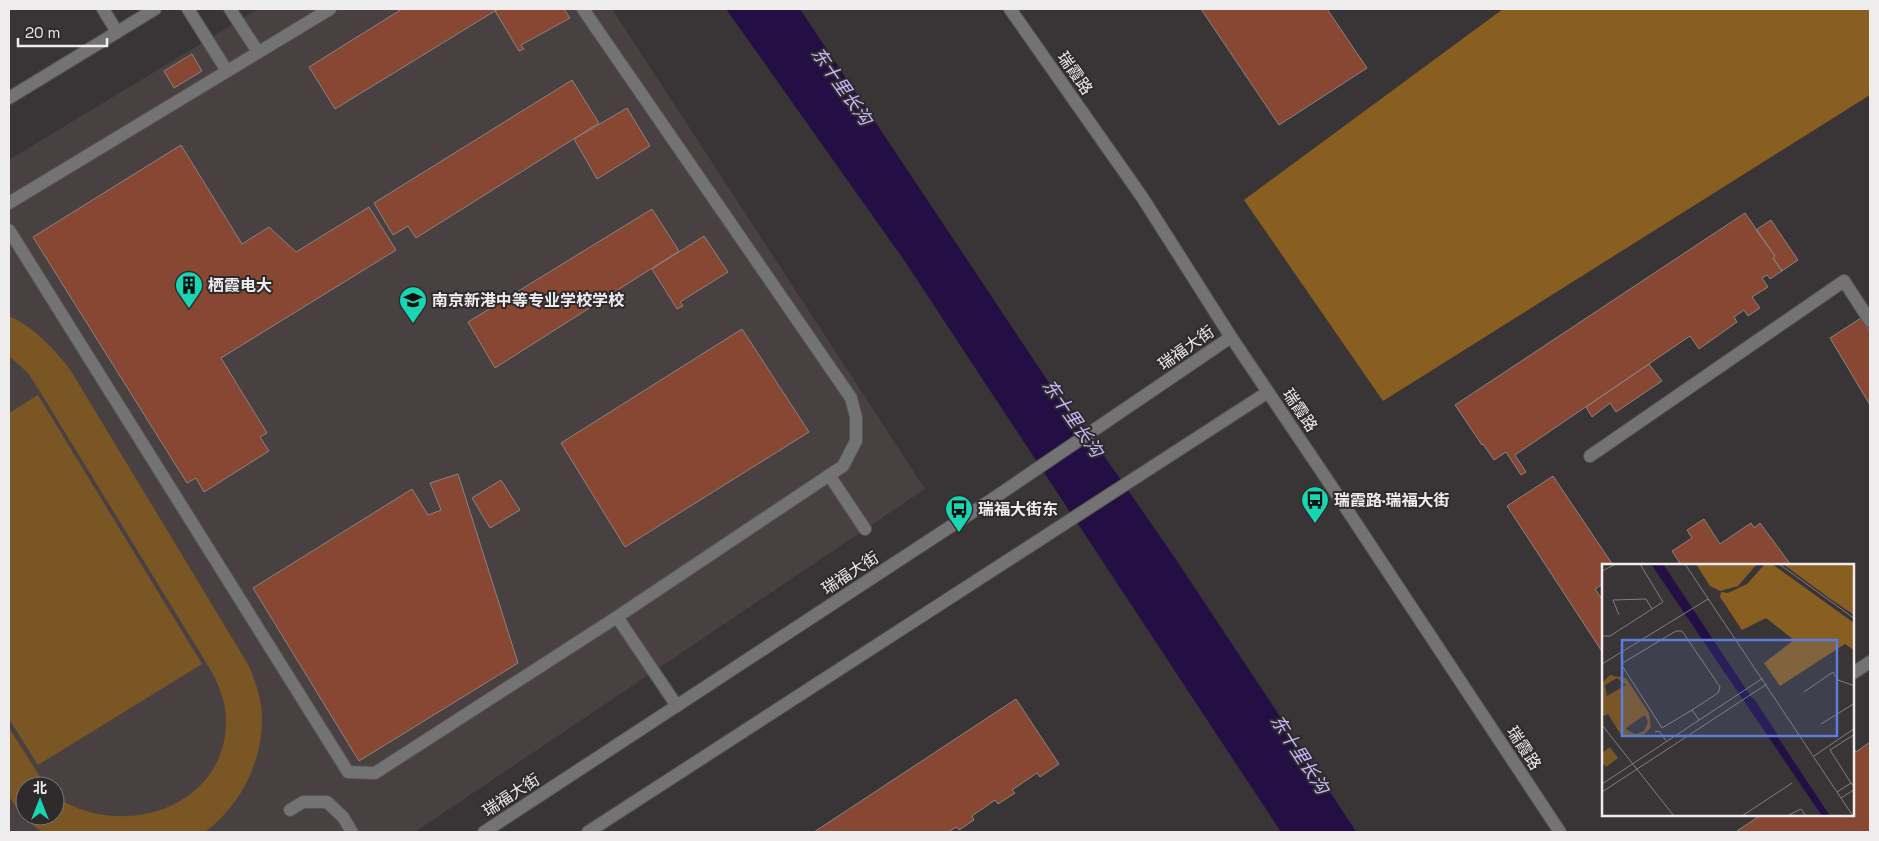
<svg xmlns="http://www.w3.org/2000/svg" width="1879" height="841" font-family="'Space Grotesk','Noto Sans SC',sans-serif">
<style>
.built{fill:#494041;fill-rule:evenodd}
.green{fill:#7a5624}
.forest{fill:#885e21}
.water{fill:#230f44}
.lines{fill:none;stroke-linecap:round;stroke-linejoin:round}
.stream{stroke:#230f44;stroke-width:9}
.building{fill:#874732;stroke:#888483}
.service-casing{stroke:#565253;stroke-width:14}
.minor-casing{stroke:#565253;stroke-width:14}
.tertiary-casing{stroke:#565253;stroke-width:14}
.service{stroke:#747374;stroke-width:12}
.minor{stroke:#747374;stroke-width:12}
.tertiary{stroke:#747374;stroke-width:12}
.labels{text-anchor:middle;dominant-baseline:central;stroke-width:4;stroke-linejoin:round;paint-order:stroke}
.street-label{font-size:16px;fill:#eeecec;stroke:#2f2b2c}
.poi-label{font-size:16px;font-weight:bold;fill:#eeecec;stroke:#2f2b2c;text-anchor:start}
.water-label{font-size:18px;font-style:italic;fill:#c9b7fd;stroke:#2f2b2c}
.inset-river{fill:none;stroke:#230f44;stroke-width:2.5}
.inset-road{fill:none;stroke:#817e7f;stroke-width:1}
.view{fill:#5c7dde;fill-opacity:0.15;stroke:#5c7dde;stroke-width:2.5}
.inset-edge{fill:none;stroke:#eeecec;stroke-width:2.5}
</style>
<rect width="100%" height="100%" fill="#393536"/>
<path class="built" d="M258 9H612L925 489 415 832H9V160ZM25 786H55V816H25Z"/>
<path class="green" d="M9 316C35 328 54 348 71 371L249 666C255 681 261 697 262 714 263 761 242 804 205 832H42L35 827 17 809 9 796V728L46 786H25V816H55V796C119 841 226 809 226 721 226 700 218 682 207 664L39 390 28 373 9 356Z
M38 395 202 664 38 765 9 719V413Z"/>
<path class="forest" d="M1503 9H1870V95L1383 401 1244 200Z"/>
<path class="water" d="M726 9H800L1231 656 1351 832H1281L904 260Z"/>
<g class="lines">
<path class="stream" d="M1055 393 1171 560 1351 832"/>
</g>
<path class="building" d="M402 9H498L335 109 309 67Z
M498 9H564L570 18 521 45 524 49 519 51 495 11Z
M1201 9H1327L1367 68 1279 125Z
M192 54 202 71 174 88 164 71Z
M572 80 599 123 416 238 408 226 393 235 374 203Z
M627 108 650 146 597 179 574 139Z
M181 145 242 244 269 227 296 252 369 207 396 250 221 358 267 433 260 437 269 451 204 492 196 478 187 483 33 237Z
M652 209 679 251 495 368 468 322Z
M1745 213 1775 256 1773 258 1782 271 1770 279 1767 275 1762 278 1768 287 1752 297 1760 308 1748 316 1744 310 1734 317 1737 322 1699 349 1690 336 1515 455 1526 472 1521 475 1506 452 1494 460 1483 444 1482 445 1455 405Z
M1771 220 1798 260 1782 271 1773 258 1775 256 1756 230Z
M704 236 728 272 680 302 683 306 677 309 652 269Z
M1861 318 1870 332V405L1830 338Z
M742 329 809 432 625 547 561 443Z
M1649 364 1662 381 1616 412 1610 403 1592 417 1586 407Z
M458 474 518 663 359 761 253 588 412 489 428 515 441 510 430 483Z
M1553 476 1613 565H1603V584L1595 589 1603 600V653L1507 506Z
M501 480 520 510 490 528 472 498Z
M1704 519 1720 544 1751 523 1754 528 1760 523 1791 565H1681L1672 551 1692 538 1687 530Z
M1016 699 1059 764 1040 777 1037 773 1012 790 1015 793 998 804 995 800 972 816 974 820 959 830 956 827 948 832H814Z
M1870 742V832H1738L1737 831 1761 815H1853V747L1856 752Z"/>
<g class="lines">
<g class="service-casing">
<path id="service" d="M103 9 117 32
M188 9 227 71
M230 9 258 52
M9 203 330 9
M9 230 348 772 375 773 617 617 843 466 856 441V417L851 398 583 9
M1590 456 1844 281 1870 321
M829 475 865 529
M617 617 677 706
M1853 673 1870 662
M290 810 303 802H327L343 817 352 832"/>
</g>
<g class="minor-casing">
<path id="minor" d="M9 98 155 9"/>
</g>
<g class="tertiary-casing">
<path id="tertiary" d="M1010 9 1142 197 1231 337 1330 484 1560 832
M484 832 991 500 1231 337
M588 832 1268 392"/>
</g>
<use href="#service" class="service"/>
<use href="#minor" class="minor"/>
<use href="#tertiary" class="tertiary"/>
</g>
<defs>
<g id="building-pin" transform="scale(1.4375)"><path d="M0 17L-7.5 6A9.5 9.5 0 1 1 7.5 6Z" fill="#19d5b2" stroke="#2f2b2c"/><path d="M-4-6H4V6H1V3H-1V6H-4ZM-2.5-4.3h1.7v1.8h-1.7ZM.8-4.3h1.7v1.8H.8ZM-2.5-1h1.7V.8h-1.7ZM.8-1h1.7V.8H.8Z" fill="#111"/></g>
<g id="school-pin" transform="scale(1.4375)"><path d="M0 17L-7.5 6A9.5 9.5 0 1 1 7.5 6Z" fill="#19d5b2" stroke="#2f2b2c"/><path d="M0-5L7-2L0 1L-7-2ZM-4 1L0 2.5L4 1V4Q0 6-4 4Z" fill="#111"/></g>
<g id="bus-pin" transform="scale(1.4375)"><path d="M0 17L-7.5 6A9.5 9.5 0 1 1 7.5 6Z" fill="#19d5b2" stroke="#2f2b2c"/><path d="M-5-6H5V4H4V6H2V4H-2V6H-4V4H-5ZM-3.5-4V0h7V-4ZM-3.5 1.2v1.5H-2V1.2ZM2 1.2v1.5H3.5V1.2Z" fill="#111"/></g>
</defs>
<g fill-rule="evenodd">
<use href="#building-pin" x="189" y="285"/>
<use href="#school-pin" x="413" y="300"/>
<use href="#bus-pin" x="1315" y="500"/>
<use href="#bus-pin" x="959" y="509"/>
</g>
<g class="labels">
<g class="street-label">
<text transform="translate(1075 73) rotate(55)">瑞霞路</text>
<text transform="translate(1186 348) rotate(-35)">瑞福大街</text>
<text transform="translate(1300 410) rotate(56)">瑞霞路</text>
<text transform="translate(850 573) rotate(-33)">瑞福大街</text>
<text transform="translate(1524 748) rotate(57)">瑞霞路</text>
<text transform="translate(511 795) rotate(-33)">瑞福大街</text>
</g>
<g class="poi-label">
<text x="208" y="285">栖霞电大</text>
<text x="432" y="300">南京新港中等专业学校学校</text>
<text x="1334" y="500">瑞霞路·瑞福大街</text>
<text x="978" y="509">瑞福大街东</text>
</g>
<g class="water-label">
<text transform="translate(842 86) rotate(55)">东十里长沟</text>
<text transform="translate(1073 418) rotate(55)">东十里长沟</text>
<text transform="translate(1300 754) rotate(57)">东十里长沟</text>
</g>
</g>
<g transform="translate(1602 564)">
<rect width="252" height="252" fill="#393536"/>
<path d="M8 111 24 114 47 149 49 163 40 173 19 171 6 150 2 152 0 149V119ZM15 114 24 121 5 132 3 121ZM43 151 46 158 42 167 34 170 25 166 24 164ZM8 183 16 194 4 203 0 198V189Z" fill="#7a5624" fill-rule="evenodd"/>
<path d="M94 0H155L136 22 118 27 108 22ZM170 0 252 59V86L243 80 178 122 162 99 192 76 164 54 140 66 118 33 119 28 126 29 145 20 162 1ZM181 0H252V51L227 34Z" fill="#885e21"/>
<path d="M49 0H61L228 252H220Z" fill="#230f44"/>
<path class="inset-river" d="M150 134 175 172"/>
<path class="inset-road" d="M83 0 251 252M177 0 253 55M0 7 14 0M17 51 11 36 44 35 50 45M0 72H8L61 38 38 0M0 100 106 35M202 128 231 108 236 116 253 122M90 146 60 164 19 100 74 67H80L118 123 116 129 90 146 97 156M219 160 253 139M0 161 72 252M53 168 57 167 65 178M212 192 253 164M249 219 228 186 253 170M0 220 161 114M0 228 165 120M235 228 249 219 253 224M239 234 253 225M140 252 190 219M185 252 199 245 204 252"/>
<path class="view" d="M20 76H235V172H20Z"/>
<rect width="252" height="252" class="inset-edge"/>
</g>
<rect width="1879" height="841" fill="none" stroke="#eeecec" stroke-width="20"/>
<g transform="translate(40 801)"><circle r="24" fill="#2f2b2c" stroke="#7b7879"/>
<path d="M0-4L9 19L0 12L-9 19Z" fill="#19d5b2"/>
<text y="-8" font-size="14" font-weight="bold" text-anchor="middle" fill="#eeecec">北</text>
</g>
<path d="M18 38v8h89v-8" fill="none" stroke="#eeecec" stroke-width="2.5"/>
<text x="25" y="38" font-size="15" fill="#eeecec" stroke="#2f2b2c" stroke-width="4" paint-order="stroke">20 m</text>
</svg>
